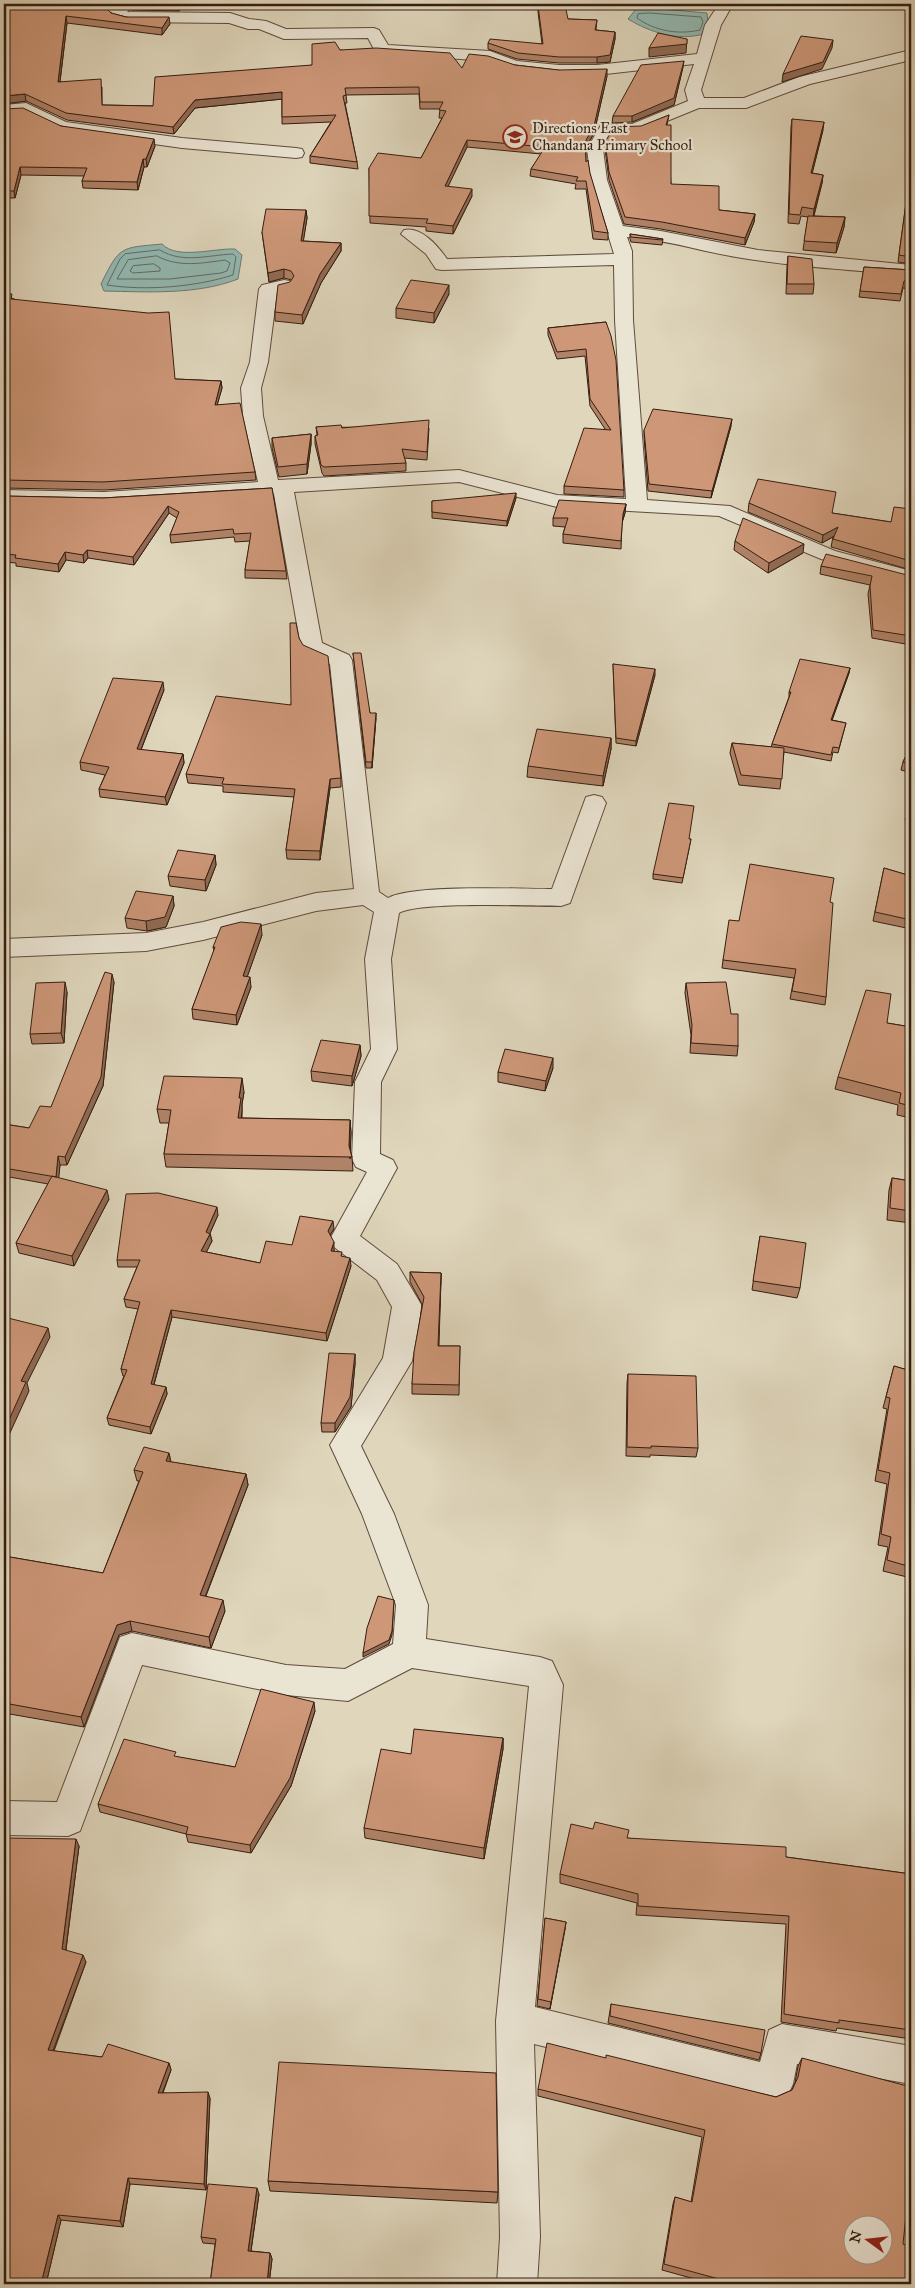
<svg xmlns="http://www.w3.org/2000/svg" width="915" height="2288" font-family="'IM FELL Great Primer',serif">
<style>
.water{fill:#93b9b3;stroke:#6d7b72}
.lines{fill:none;stroke-linecap:round;stroke-linejoin:round}
.shore{stroke:#646b62;stroke-width:1}
.minor-casing{stroke:#604b3b;stroke-width:2}
.minor{fill:#eae4d3;fill-rule:evenodd}
.wall{fill:#b08267;stroke:#351d10}
.shaded-wall{fill:#906a54;stroke:#351d10}
.building{fill:#cd9778;stroke:#351d10;fill-rule:evenodd}
.labels{text-anchor:middle;dominant-baseline:central;stroke-width:4.5;stroke-linejoin:round;paint-order:stroke}
.far-poi-label{font-size:15px;fill:#351d10;stroke:#eae4d3;text-anchor:start}
</style>
<rect width="100%" height="100%" fill="#dfd6bc"/>
<filter id="stains"><feTurbulence type="fractalNoise" baseFrequency=".004" numOctaves="4"/><feColorMatrix values="0 0 0 0 .2 0 0 0 0 .09 0 0 0 0 .02 0 0 0 .5 -.17"/></filter>
<radialGradient id="worn" r=".72"><stop offset=".6" stop-color="#630" stop-opacity="0"/><stop offset="1" stop-color="#630" stop-opacity=".3"/></radialGradient>
<path class="water" d="M650 8 707 13 708 23 704 34C678 41 651 33 628 19L636 9Z
M162 244C177 260 214 248 235 249L242 255 238 279C197 295 147 292 104 291L101 284C120 245 121 248 162 244Z"/>
<g class="lines">
<path class="shore" d="M650 13 701 17 703 22 700 30C678 35 655 31 637 18L638 14Z
M160 250C182 264 208 255 233 254L236 257 233 275C195 287 146 291 107 285L120 259 125 254Z
M157 256C179 268 202 263 225 260L230 263 227 271 221 273 170 279H117L128 260Z
M154 264 160 268V271L133 273 130 271 133 266Z"/>
<g class="minor-casing">
<path id="minor" d="M4 4H15L9 10 4 12Z
M54 4H115L126 7 129 10 127 12 230 13 249 19 266 21 286 29 374 28 379 30 388 45 490 51 517 61 559 65H597L697 54 705 25 719 4H733L721 25 701 90 704 98H744L799 77 911 50V60L810 84 746 108H699L640 132 612 133 603 149 607 180 623 226 661 231 758 250 911 265V275C853 270 794 267 736 257 700 251 664 239 627 237L632 251 633 320 647 500 730 506 835 551 911 571V583L821 559 719 516 557 507 459 482 294 492 322 643 349 655 352 660 379 892 388 898C412 884 518 889 552 889L586 797 594 795 602 797 606 803 570 903 561 906C530 906 420 901 399 913L391 959 397 1049 381 1082 380 1154 393 1160 397 1168 360 1236 397 1264 422 1306 412 1361 361 1446 394 1514 428 1605 426 1639 540 1657 552 1661 563 1685 535 2007 760 2062 769 2030 782 2024 911 2046V2084L797 2064 793 2084 787 2097 774 2103 534 2044 540 2237 537 2284H497L500 2237 496 2021 529 1686 412 1668 348 1701 286 1695 142 1665 80 1831 68 1836 4 1835V1801L57 1802 120 1637 132 1633 286 1665 345 1669 393 1644 396 1605 362 1514 330 1445 383 1358 392 1307 377 1280 334 1247 330 1239 367 1172 356 1167 352 1159 355 1082 371 1049 365 959 374 912 363 905 316 911 203 940 146 951 4 957V939L146 933 203 922 316 893 354 889 330 664 304 652 301 647 274 494 104 504 4 502V490L104 492 258 482 243 416 241 388 250 362 259 289 262 285 284 280 290 281 293 285 290 289 277 292 268 362 261 388 263 416 278 480 459 470 557 495 626 499 615 320 614 265 442 270 436 269 426 254 401 234 404 230C421 226 438 246 447 259L614 254 591 180 587 149 601 125 632 124 688 101 685 90 694 64 597 75H559L515 70 488 61 376 53 368 38 284 39 259 29H248L229 23 127 22 113 19 110 16 112 12 106 11 62 9 57 7Z
M26 103 66 122 182 138 296 148 302 149 304 153 302 157 296 158 182 148 62 131 24 113 4 115V105Z"/>
</g>
<use href="#minor" class="minor"/>
</g>
<path class="wall" d="M121 4H184V5L179 11 131 10 126 5Z
M538 6 568 19 597 20 596 30 615 32V39L610 62 597 63H559L517 59 488 49V43L542 44 538 12Z
M4 7 109 11 111 13 126 17 170 24 162 35 67 23 60 82 102 87V105L153 106 312 65 340 50 462 68 515 65 607 76 594 133 586 148V162L608 233V240L593 239 586 189H575L576 184 530 176 531 169 541 154 467 147 448 186 472 196 453 234 426 231V227L370 223 369 168 421 158 442 118H439L440 109H420L419 94 346 95 347 103H345L357 162 358 169 310 163V156L331 122 282 124V99L195 108 174 134 67 120 26 101 4 104Z
M683 67 674 105 632 122 612 123 613 116Z
M4 109 61 126 155 146 147 167H144L138 190 83 188 82 181 84 176 21 175 15 198H4Z
M669 115 667 125 671 184 719 210 755 214 754 222 745 245 661 229 624 224 609 180 605 149V142Z
M792 119 823 130 812 173 823 175 822 183 814 216 845 217 844 227 836 253 803 250 808 217 801 216 799 224 788 223 791 127Z
M906 203H911V264L898 262Z
M306 210 307 218 303 241 341 243V251L321 283 303 324 275 321V312L292 280 284 278 269 282 262 232Z
M630 234 663 239 662 245 631 242 630 239Z
M788 256 814 284 813 294H786L787 266Z
M864 267 911 270V289L903 288 900 301 859 297Z
M4 294 175 379 221 381 222 388 217 405 255 472 256 480 104 490 4 488Z
M449 294 434 323 396 318V308Z
M606 322 624 490V497L564 494V486L605 429 590 406 585 356 557 359 548 335V328Z
M731 426 711 498 648 491 644 437V430Z
M316 427 429 428 427 460 404 458 406 463V471L324 476 322 473 315 444V436L317 435Z
M311 434V444L307 474 279 477 272 448V438Z
M272 488 286 571 287 579 245 578V570L250 541 235 542 234 537 171 543 170 535 177 518 169 513 134 565 88 558 84 563 66 560 59 572 16 566V563L4 562V496L103 498Z
M516 498 507 526 432 518V501Z
M749 503 832 513 891 522 911 509V570L831 547 833 537 822 543 748 512Z
M626 504 625 513 622 522 621 549 563 543V534L565 527 553 526V518Z
M735 541 803 553 768 573 734 550Z
M821 566 911 576V645L872 638 868 594 870 585 820 574Z
M299 638 341 778V787L330 788 320 860 287 859 286 850 294 797 223 792V786L188 783 186 774 291 705Z
M353 653 370 713 376 718 372 768H366Z
M613 664 655 675 636 746 616 743Z
M850 668 849 673 832 720 846 723 838 753 833 752 831 761 784 752 780 789 739 785 730 753 732 743 771 747 789 697V692Z
M164 690 141 750 183 754 184 763 167 805 100 797 99 789 105 775 81 770 80 762Z
M611 738V749L603 786 527 777 528 766Z
M911 745V773L901 770 903 762Z
M911 797V823L905 820Z
M690 839H691L690 844 682 883 653 879V874Z
M215 855 216 865 206 891 170 886 168 876Z
M884 868 911 876V929L873 921Z
M173 896 174 906 166 927 147 931 127 928 125 918Z
M830 902 826 997 825 1005 790 999 794 978 722 968 723 960 739 921Z
M262 935 247 977 251 987 237 1025 193 1019 192 1009 214 951 213 947Z
M114 982 103 1086 67 1165H60L58 1178 109 1199 74 1266 19 1253 16 1243 48 1184 4 1176V1124L29 1128 51 1107Z
M686 983 731 1014 738 1046 737 1056 690 1053 691 1035 685 993Z
M67 992 64 1043 32 1044 30 1034Z
M887 1023 911 1027V1118L897 1115 898 1105 835 1089 838 1077Z
M360 1045 361 1056 352 1086 312 1081 311 1071Z
M553 1068 545 1091 498 1082V1072Z
M244 1092 242 1104V1118L350 1120 351 1133 350 1150 352 1157 353 1171 166 1167 164 1154 169 1123H160L157 1109Z
M892 1178 911 1181V1223L887 1220 889 1190Z
M218 1215 210 1233 212 1241 206 1252 260 1263 292 1245 334 1229 330 1235 334 1250V1251L342 1256 351 1266 327 1341 172 1317 154 1385 166 1387 167 1394 151 1434 109 1425 107 1418 124 1376H123L121 1369 138 1309 126 1307 124 1299 137 1267H118L117 1260Z
M760 1236 800 1288 797 1298 752 1290Z
M410 1272 441 1273 439 1346H460L459 1395 412 1394V1384L422 1304 410 1282Z
M355 1354V1364L351 1407 335 1432H322L321 1423Z
M894 1366 911 1371V1578L883 1571 888 1547 878 1545 887 1484 875 1481 887 1409 883 1408Z
M628 1374 698 1448 696 1457 650 1455V1457L626 1456 627 1383Z
M169 1453 171 1462 246 1474 248 1485 206 1596 225 1611 211 1648 132 1631 119 1635 84 1727 4 1713V1556L103 1573 139 1481H137L134 1470Z
M315 1711 291 1786 251 1853 188 1842 186 1834 100 1812 98 1804 177 1757 235 1767Z
M503 1738V1749L484 1859 365 1838 364 1828 411 1754Z
M593 1829 627 1838 786 1857 911 1874V2039L837 2028 836 2031 781 2022 786 1924 636 1915 637 1903 560 1883V1874Z
M79 1846 66 1950 86 1962 54 2051 102 2057 169 2063 171 2070 163 2093 210 2098 206 2190 130 2184 123 2227 61 2220 46 2284H4Z
M545 1918 566 1922 550 2009 537 2006Z
M611 2004 761 2053 759 2060 608 2023Z
M606 2058 776 2097 792 2090 795 2083 798 2066 802 2058 903 2244 911 2284H713L662 2270 673 2204 675 2197 691 2202 702 2137 538 2096V2089Z
M268 2181 498 2192 497 2203 270 2191Z
M259 2194 251 2251 270 2253 272 2259 269 2284H210L215 2244 203 2243 201 2237Z"/>
<path class="shaded-wall" d="M179 4H184V5L179 11Z
M66 16 67 23 59 89 58 82Z
M169 17 170 24 162 35V28Z
M615 32V39L610 62 597 63V57Z
M687 39 686 53 649 57V48Z
M833 40 832 48 822 69 782 82 783 74Z
M684 61 683 67 674 105 632 122V116Z
M607 69V76L594 133 585 149V142Z
M282 92 283 99 195 108 174 134 173 127 195 100Z
M25 94 26 101 4 104V96Z
M824 122 823 130 810 182 811 173Z
M154 139 155 146 147 167 146 159Z
M467 140V147L445 193V186Z
M143 159 144 167 138 190 137 182Z
M20 167 21 175 15 198 14 191Z
M823 175 822 183 813 218 814 209Z
M472 189V196L453 234V226Z
M306 210 307 218 302 250 301 241Z
M755 214 754 222 745 245V238Z
M845 217 844 227 836 253 837 243Z
M341 243V251L321 283 303 324 302 315 320 274Z
M284 269V278L269 282 268 273Z
M449 285V294L434 323V313Z
M221 381 222 388 215 413V405Z
M732 419 731 426 711 498 712 491Z
M311 434V444L307 474V464Z
M516 493V498L507 526V521Z
M626 504 625 513 622 523 623 514Z
M168 506 169 513 134 565 133 557Z
M838 527 836 535 822 543 823 535Z
M804 544 803 553 768 573 769 563Z
M87 550 88 558 84 563 83 555Z
M65 552 66 560 59 572 58 564Z
M850 668 849 673 830 726 831 720Z
M655 669V675L636 746V741Z
M163 682 164 690 138 757 137 749Z
M376 713V718L372 768V762Z
M611 738V749L603 786V776Z
M183 754 184 763 167 805 165 797Z
M330 779V788L320 860V851Z
M215 855 216 865 206 891 205 880Z
M173 896 174 906 166 927 147 931 146 921Z
M261 924 262 935 244 986 243 976Z
M112 974 114 982 103 1086 67 1165 65 1157Z
M250 977 251 987 237 1025 236 1015Z
M65 982 67 992 64 1043 61 1033Z
M360 1045 361 1056 352 1086V1076Z
M553 1058V1068L545 1091 546 1081Z
M242 1078 244 1092 242 1104V1111L240 1131 238 1118 239 1098Z
M350 1120 351 1133 350 1159 349 1146Z
M58 1156 60 1165 58 1186 56 1177Z
M107 1190 109 1199 74 1266 72 1256Z
M217 1207 218 1215 207 1240 206 1232Z
M333 1221 334 1229 328 1238V1231Z
M210 1234 212 1241 203 1259 201 1251Z
M334 1242V1250L332 1258 331 1251Z
M350 1258 351 1266 327 1341 326 1333Z
M441 1273V1283L438 1355V1346Z
M171 1310 172 1317 152 1391 151 1384Z
M48 1328 50 1337 27 1383 29 1391 4 1446V1431L21 1381Z
M355 1354V1364L351 1407 335 1432V1423Z
M166 1387 167 1394 151 1434 150 1427Z
M169 1453 171 1464 166 1461Z
M246 1474 248 1485 202 1605 200 1595Z
M223 1600 225 1611 211 1648 209 1637Z
M394 1600 392 1635 389 1644 363 1657V1653Z
M130 1621 132 1631 119 1635 84 1727 81 1717 117 1625Z
M314 1702 315 1711 291 1786 251 1853 250 1845Z
M503 1738V1749L484 1859V1848Z
M76 1839 79 1846 65 1956 62 1949Z
M566 1922 565 1930 550 2009 551 2002Z
M83 1955 86 1962 51 2056 48 2050Z
M169 2063 171 2070 160 2099 158 2093Z
M208 2092 210 2098 206 2190 204 2184Z
M128 2178 130 2184 123 2227 120 2221Z
M257 2188 259 2194 250 2257 248 2251Z
M58 2215 61 2220 46 2284H41Z
M270 2253 272 2259 269 2284H267Z"/>
<path class="building" d="M9 4H60L108 6 107 9 111 13 126 17H169L162 28 66 16 58 82 101 79 102 105 153 106 155 77 312 65V44L335 42 340 50 376 48 450 53 462 68 469 54 488 56 515 65 559 70 607 69 594 126 585 142 586 162 588 160 590 173 608 233 594 231 586 181H576L578 177 531 169 545 147 467 140 445 186 472 189 453 226 426 223 428 219 369 216V168L378 153 421 158 446 111 439 110 443 102H420L419 87 345 88 346 95 343 96 357 162 310 156 336 115 282 117V92L195 100 173 127 66 113 25 94 4 96V7Z
M565 5 568 19 597 20 595 30 615 32 610 55 597 57H559L518 53 488 43 490 39 543 44 538 6Z
M658 33 687 39V44L649 48Z
M801 36 833 40 823 62 783 74Z
M684 61 674 98 632 116H613L641 65Z
M23 108 61 126 154 139 146 159H143L137 182 82 181 87 168 20 167 14 191H4V109Z
M669 115 666 125H671V184L719 186V210L755 214 745 238 662 222 625 217 609 172 605 142 614 127 641 126Z
M792 119 824 122 811 173 823 175 814 209 802 207 800 215 789 214Z
M906 203H911V257L899 255Z
M266 209 306 210 301 241 341 243 320 274 302 315 275 312 278 285 290 282 294 276 291 271 284 269 268 273 262 232Z
M808 216 845 217 837 243 804 241Z
M630 234 663 239 662 240 631 237Z
M788 256 812 259 814 284H787Z
M864 267 911 270V282L904 281 901 294 860 291Z
M411 280 449 285 434 313 396 308Z
M4 294H12L11 299 148 313 169 312 175 379 221 381 215 405 240 403 255 472 103 482 4 480Z
M606 322 611 336 616 360 624 490 564 486 584 428 611 430 590 399 586 349 557 352 548 328Z
M653 409 732 419 712 491 649 484 644 430Z
M429 420 427 452 402 449 406 463 324 467 321 465 315 436 318 435 316 427 341 425 342 428Z
M311 434 307 464 278 467 272 438Z
M758 479 836 492 832 513 891 522 894 507 911 509V561L833 539 838 527 823 535 749 503Z
M272 488 286 571 245 570 251 533 234 534 233 529 170 535 179 512 168 506 133 557 87 550 83 555 65 552 58 564 15 558 16 555 4 554V496L103 498Z
M516 493 507 521 432 512V501Z
M559 500 626 504 623 514 621 541 563 534 568 518H553Z
M743 518 804 544 769 563 735 541Z
M826 554 911 576V636L873 630 870 586 872 576 821 566Z
M290 623H296L299 638 303 645 328 656 341 778 330 779 320 851 286 850 295 789 222 784 224 778 186 774 216 696 291 705Z
M353 653H361L370 713H376L372 762H366Z
M800 659 850 668 831 720 846 723 839 748 833 747 831 755 772 744 791 692H789Z
M613 664 655 669 636 741 616 738Z
M113 678 163 682 137 749 183 754 165 797 99 789 109 767 80 762Z
M537 729 611 738 603 776 528 766Z
M732 743 784 748 782 779 741 775Z
M911 745V764L903 762Z
M911 797V814L907 812Z
M669 803 694 806 689 839H691L683 878 653 874Z
M178 850 215 855 205 880 168 876Z
M750 864 834 878 830 902 833 903 826 997 792 991 796 969 723 960 729 920 739 921Z
M884 868 911 876V920L875 912Z
M136 891 173 896 165 917 146 921 125 918Z
M241 922 261 924 243 976 250 977 236 1015 192 1009 215 947H213L221 927Z
M105 972 112 974 101 1077 65 1157 58 1156 56 1177 4 1168V1124L29 1128 40 1106 51 1107Z
M65 982 61 1033 30 1034 36 983Z
M726 982 731 1014H738V1046L691 1043 692 1025 686 983Z
M866 990 891 994 887 1023 911 1027V1106L899 1103 901 1093 838 1077Z
M321 1040 360 1045 352 1076 311 1071Z
M505 1049 553 1058 546 1081 498 1072Z
M164 1076 242 1078 239 1098H241L238 1118 350 1120 349 1146 352 1157 164 1154 171 1110 157 1109Z
M52 1176 107 1190 72 1256 16 1243Z
M892 1178 911 1181V1211L890 1208Z
M158 1193 217 1207 206 1232 210 1234 201 1251 260 1263 266 1241 292 1245 300 1216 333 1221 328 1231 334 1242 331 1251 342 1252 341 1256 350 1258 326 1333 171 1310 151 1384 166 1387 150 1427 107 1418 127 1370 121 1369 140 1302 124 1299 140 1260H117L126 1194Z
M760 1236 806 1243 800 1288 753 1281Z
M410 1272 441 1273 438 1346H460L459 1385 412 1384 414 1352 424 1297Z
M4 1317 48 1328 21 1381 26 1382 4 1431Z
M329 1353 355 1354 350 1397 335 1423H321Z
M894 1366 911 1371V1567L887 1560 891 1537 881 1534 890 1473 878 1470 890 1398 886 1397Z
M628 1374 696 1376 698 1448 651 1446V1448L627 1447Z
M144 1447 169 1453 166 1461 246 1474 200 1595 223 1600 209 1637 130 1621 117 1625 81 1717 4 1703V1556L103 1573 143 1472 134 1470Z
M378 1596 394 1600 392 1631 389 1640 363 1653 367 1628Z
M261 1689 314 1702 290 1778 250 1845 186 1834 188 1827 98 1804 124 1739 176 1752 174 1756 235 1767Z
M414 1729 503 1738 484 1848 364 1828 381 1749 411 1754Z
M595 1822 629 1830 627 1838 786 1847V1857L911 1874V2030L839 2020V2023L784 2014 789 1916 638 1906V1894L560 1874 571 1824 593 1829Z
M4 1838 76 1839 62 1949 83 1955 48 2050 102 2057 108 2044 169 2063 158 2093 208 2092 204 2184 128 2178 120 2221 58 2215 41 2284H4Z
M545 1918 566 1922 551 2002 538 1999Z
M611 2004 765 2030 761 2053 610 2016Z
M547 2043 606 2058V2055L776 2097 792 2090 798 2077 802 2058 911 2087V2169L903 2244 911 2247V2284H737L664 2264 675 2197 692 2202 705 2130 538 2089ZM852 2226H882V2256H852Z
M279 2062 496 2073 498 2192 268 2181Z
M208 2184 257 2188 248 2251 270 2253 267 2284H210L216 2239 201 2237Z"/>
<defs>
<g id="school-ring" transform="scale(1.25)"><circle r="9.5" fill="#eae4d3" stroke="#8f2418" stroke-width="1.5"/><path d="M0-5L7-2L0 1L-7-2ZM-4 1L0 2.5L4 1V4Q0 6-4 4Z" fill="#8f2418"/></g>
</defs>
<g fill-rule="evenodd">
<use href="#school-ring" x="515" y="137"/>
</g>
<g class="labels">
<g class="far-poi-label">
<text x="532" y="128">Directions East<tspan x="532" dy="17">Chandana Primary School</tspan></text>
</g>
</g>
<rect width="915" height="2288" fill="none" stroke="#dfd6bc" stroke-width="20"/>
<rect x="5" y="5" width="905" height="2278" fill="none" stroke="#351d10" stroke-width="2.5"/>
<rect x="10" y="10" width="895" height="2268" fill="none" stroke="#351d10"/>
<g transform="translate(868 2240) rotate(285)"><circle r="24" fill="#eae4d3" stroke="#a29485"/>
<path d="M0-4L9 19L0 12L-9 19Z" fill="#8f2418"/>
<text y="-8" font-size="14" font-weight="bold" text-anchor="middle" fill="#351d10">N</text>
</g>
<rect width="100%" height="100%" filter="url(#stains)"/>
<rect width="100%" height="100%" fill="url(#worn)"/>
</svg>
